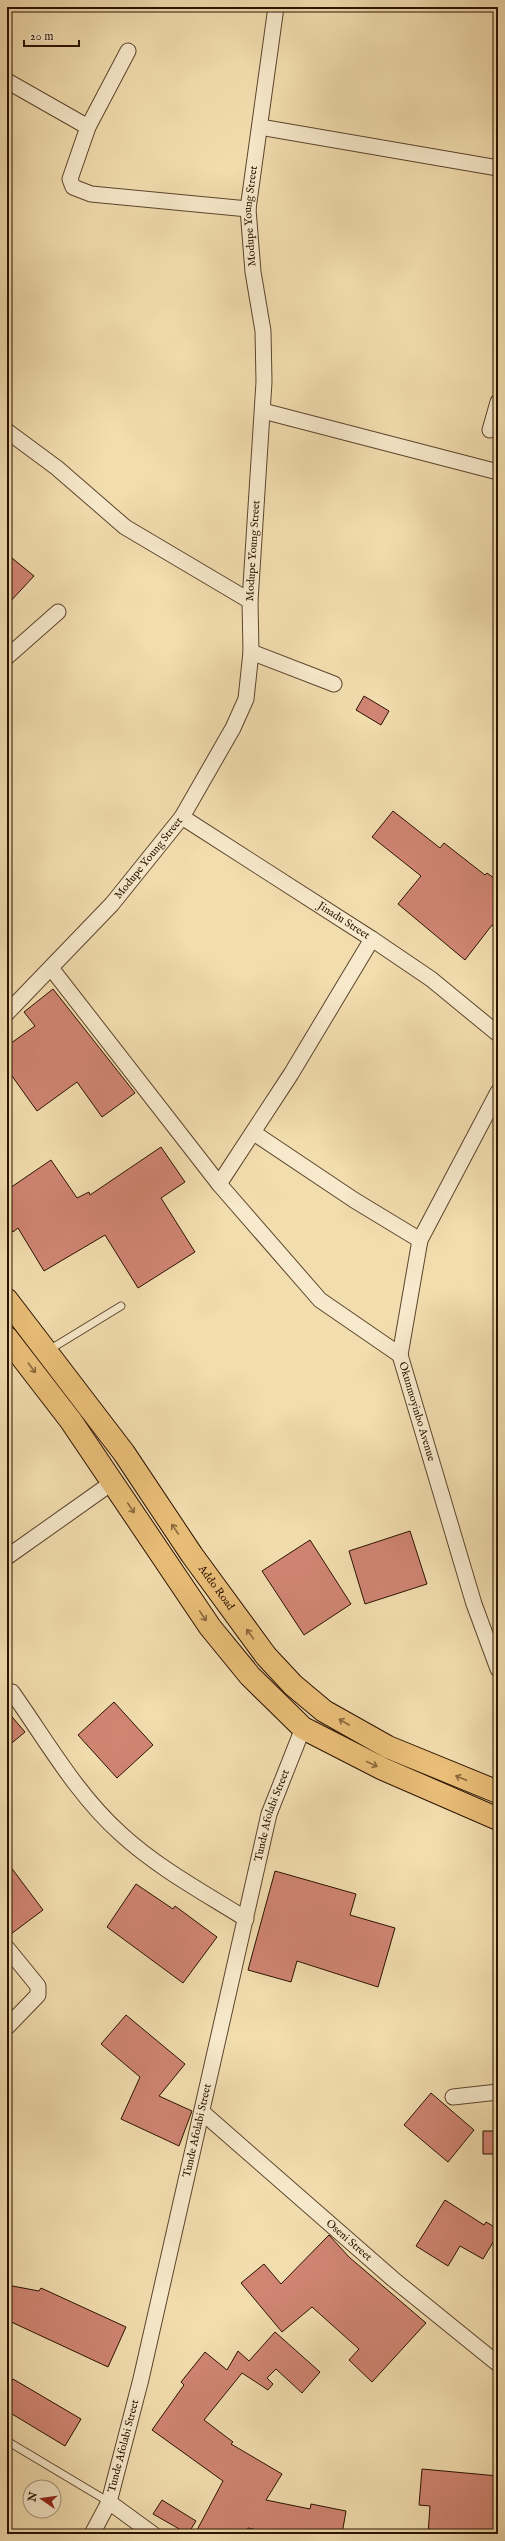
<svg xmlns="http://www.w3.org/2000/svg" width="505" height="2541" font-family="'IM FELL English',serif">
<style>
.building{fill:#d08573;stroke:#2a1200}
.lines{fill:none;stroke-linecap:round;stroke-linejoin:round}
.lane-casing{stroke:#5c452c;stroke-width:9}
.street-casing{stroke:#5c452c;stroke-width:17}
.primary-casing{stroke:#2a1200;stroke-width:24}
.lane{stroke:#f7e9cb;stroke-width:7}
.street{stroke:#f7e9cb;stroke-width:15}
.primary{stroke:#e9be78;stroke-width:22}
.oneway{stroke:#8a683c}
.labels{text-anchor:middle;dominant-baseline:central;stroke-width:4;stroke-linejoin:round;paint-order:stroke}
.street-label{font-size:11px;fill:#2a1200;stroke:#f7e9cb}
</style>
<rect width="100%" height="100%" fill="#f2ddaf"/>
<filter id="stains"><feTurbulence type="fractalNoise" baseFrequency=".005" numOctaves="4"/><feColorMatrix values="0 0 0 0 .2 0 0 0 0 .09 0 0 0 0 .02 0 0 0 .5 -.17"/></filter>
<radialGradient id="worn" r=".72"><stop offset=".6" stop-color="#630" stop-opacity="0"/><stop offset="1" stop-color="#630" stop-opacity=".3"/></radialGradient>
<path class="building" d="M7 554 34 576 7 605Z
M364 696 389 711 381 725 356 710Z
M393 811 440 848 444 843 485 875 487 873 498 881V930L492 925 465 960 398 904 421 876 372 837Z
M53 989 135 1093 102 1117 77 1082 37 1111 7 1069V1046L35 1026 24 1012Z
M161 1147 185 1182 161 1198 195 1252 138 1288 105 1235 44 1271 18 1228 13 1232 7 1223V1190L51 1160 77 1198 89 1192 90 1195Z
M410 1531 427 1584 365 1604 349 1551Z
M310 1540 351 1604 304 1635 262 1571Z
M114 1702 153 1745 117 1778 78 1735Z
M7 1711 25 1732 7 1747Z
M7 1862 43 1910 7 1937Z
M275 1871 356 1894 350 1915 395 1928 378 1987 297 1961 291 1982 248 1970Z
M136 1884 173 1909 175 1906 217 1937 183 1983 107 1927Z
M126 2015 185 2064 159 2096 192 2111 179 2146 121 2119 140 2077 101 2044Z
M431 2093 474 2130 448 2162 404 2125Z
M483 2131H498V2154H483Z
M445 2200 484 2225 486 2222 498 2229V2234L483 2259 460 2246 448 2266 416 2246Z
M329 2235 349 2257 426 2323 372 2382 349 2360 359 2349 312 2307 282 2332 241 2283 264 2264 281 2284Z
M7 2285 39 2291 41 2288 126 2327 108 2367 7 2320Z
M275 2332 320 2372 302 2393 276 2369 267 2378 273 2384 268 2390 242 2373 204 2420 233 2442 231 2444 282 2474 266 2500 310 2509 311 2504 346 2511 342 2534H276L248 2528 245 2534H205L197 2530 223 2481 152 2430 184 2385 181 2382 205 2352 227 2370 238 2351 249 2361Z
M13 2379 81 2419 65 2446 7 2411V2389Z
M422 2469 498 2476V2534H428L430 2506 419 2505Z
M162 2500 196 2521 188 2534 153 2514Z"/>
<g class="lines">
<g class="lane-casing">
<path id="lane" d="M49 1350 121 1306
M7 2441 109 2502"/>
</g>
<g class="street-casing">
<g id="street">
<path d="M128 51 88 127 70 179 73 187 91 194 248 209"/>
<path d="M7 81 88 127"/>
<path d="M260 127 498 168"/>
<path d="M263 411 498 472"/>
<path d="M490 430 498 402"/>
<path d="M7 431 57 468 125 527 250 601"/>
<path d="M251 652 334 684"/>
<path d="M7 657 58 612"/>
<path id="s1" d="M182 817 372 939 431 979 498 1034"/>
<path d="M51 968 219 1184 320 1300 400 1355"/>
<path id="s2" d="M7 1013 112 904 182 817 233 728 246 699 251 652 250 601 264 382 263 331 253 272 248 209 276 7"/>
<path id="s3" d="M498 1092 420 1240 400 1355 474 1604 498 1669"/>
<path d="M254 1133 354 1200 420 1240"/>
<path d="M219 1184 291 1074 372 939"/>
<path d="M7 1557 113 1482"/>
<path d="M12 1692C46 1740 77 1795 121 1834 158 1868 203 1892 246 1919"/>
<path d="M7 1948 38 1986V1995L7 2027"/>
<path d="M453 2097 498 2092"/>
<path id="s4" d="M202 2112 393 2279 498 2364"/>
<path d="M109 2502 153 2534"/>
<path id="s5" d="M92 2534 109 2502 141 2379 269 1814 303 1728"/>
</g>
</g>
<g class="primary-casing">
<g id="primary">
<path id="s6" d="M7 1300 124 1453 192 1555 266 1656 293 1685 324 1711 388 1747 498 1792"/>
<path d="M7 1338 71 1421 210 1627 250 1676 303 1728 383 1769 498 1819"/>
</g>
</g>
<use href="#lane" class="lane"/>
<use href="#street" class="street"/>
<use href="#primary" class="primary"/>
</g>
<defs><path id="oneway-shaft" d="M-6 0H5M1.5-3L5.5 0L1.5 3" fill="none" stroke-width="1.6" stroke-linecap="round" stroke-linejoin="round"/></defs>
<g class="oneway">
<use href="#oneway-shaft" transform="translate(32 1368) rotate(53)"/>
<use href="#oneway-shaft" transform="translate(131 1508) rotate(56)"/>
<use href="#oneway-shaft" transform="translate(175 1529) rotate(-124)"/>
<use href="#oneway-shaft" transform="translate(203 1616) rotate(56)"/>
<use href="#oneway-shaft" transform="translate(250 1634) rotate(-126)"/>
<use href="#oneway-shaft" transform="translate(344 1722) rotate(-150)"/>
<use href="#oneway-shaft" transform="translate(372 1764) rotate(25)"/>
<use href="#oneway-shaft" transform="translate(461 1778) rotate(-157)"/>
</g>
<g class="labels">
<g class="street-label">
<text stroke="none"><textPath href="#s2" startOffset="882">Modupe Young Street</textPath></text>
<text stroke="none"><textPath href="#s2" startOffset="546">Modupe Young Street</textPath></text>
<text stroke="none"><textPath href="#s2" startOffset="210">Modupe Young Street</textPath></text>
<text stroke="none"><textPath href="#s1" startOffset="192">Jinadu Street</textPath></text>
<text stroke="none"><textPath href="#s3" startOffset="343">Okunmoyinbo Avenue</textPath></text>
<text stroke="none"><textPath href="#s6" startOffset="356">Addo Road</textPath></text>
<text stroke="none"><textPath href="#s5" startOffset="742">Tunde Afolabi Street</textPath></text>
<text stroke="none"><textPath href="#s5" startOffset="418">Tunde Afolabi Street</textPath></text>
<text stroke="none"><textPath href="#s4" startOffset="195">Oseni Street</textPath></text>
<text stroke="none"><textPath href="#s5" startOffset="94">Tunde Afolabi Street</textPath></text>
</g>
</g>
<rect width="505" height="2541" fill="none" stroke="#f2ddaf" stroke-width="24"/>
<rect x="8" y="8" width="489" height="2525" fill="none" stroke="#2a1200" stroke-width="2"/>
<rect x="12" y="12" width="481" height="2517" fill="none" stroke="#2a1200"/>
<g transform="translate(42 2499) rotate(283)"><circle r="19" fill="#f7e9cb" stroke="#a5937a"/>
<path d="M0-3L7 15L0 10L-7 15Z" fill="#8f2418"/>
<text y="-6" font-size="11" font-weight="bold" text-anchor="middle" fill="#2a1200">N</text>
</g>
<path d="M24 40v6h55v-6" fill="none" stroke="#2a1200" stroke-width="2"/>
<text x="30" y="40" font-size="12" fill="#2a1200" stroke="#f7e9cb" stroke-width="3" paint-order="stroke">20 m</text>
<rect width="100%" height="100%" filter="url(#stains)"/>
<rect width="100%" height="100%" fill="url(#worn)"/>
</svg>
